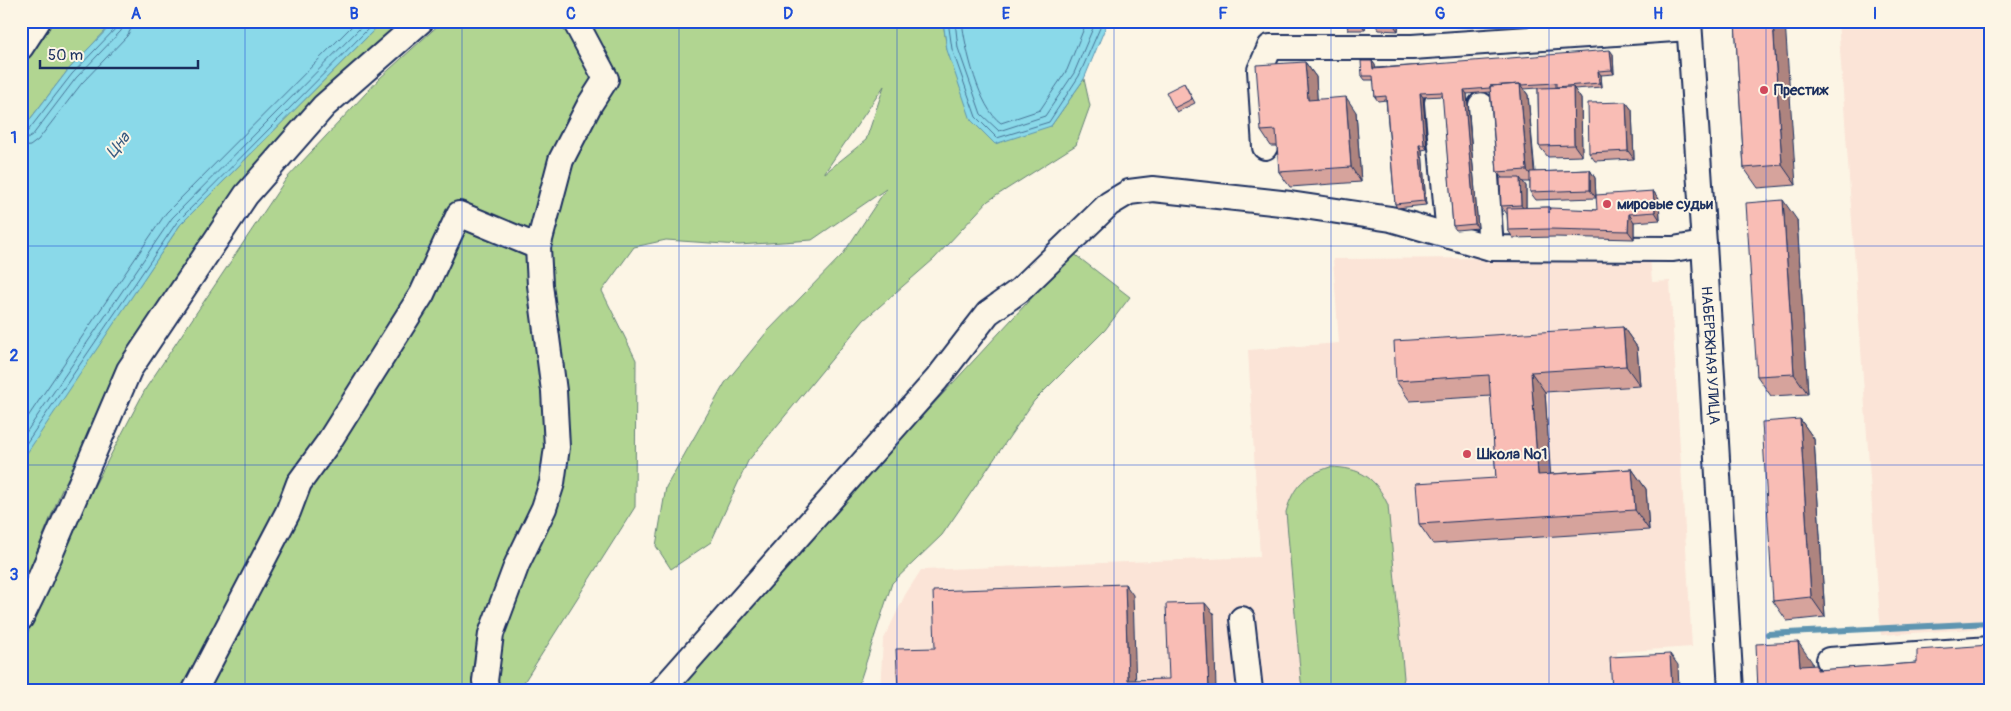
<svg xmlns="http://www.w3.org/2000/svg" width="2011" height="711" font-family="Pangolin,sans-serif">
<style>
.built{fill:#fbe4d7}
.green{fill:#b1d591;stroke:#668278;fill-rule:evenodd}
.water{fill:#8ad9e9;stroke:#5e95b1}
.lines{fill:none;stroke-linecap:round;stroke-linejoin:round}
.shore{stroke:#477396;stroke-width:1}
.stream{stroke:#5e95b1;stroke-width:6}
.minor-casing{stroke:#1b2f5e;stroke-width:28}
.minor{stroke:#fcf5e5;stroke-width:24}
.wall{fill:#d6a39c;stroke:#1b2f5e}
.shaded-wall{fill:#ae847f;stroke:#1b2f5e}
.building{fill:#f9bdb5;stroke:#1b2f5e}
.grid{fill:none;stroke:#1d4ed8;stroke-width:1;stroke-opacity:0.55}
.poi-dot{fill:#d1495b;stroke:#fcf5e5;stroke-width:2}
.labels{text-anchor:middle;dominant-baseline:central;stroke-width:4;stroke-linejoin:round;paint-order:stroke}
.poi-label{font-size:15px;font-weight:bold;fill:#1b2f5e;stroke:#fcf5e5;text-anchor:start}
.street-label{font-size:15px;fill:#1b2f5e;stroke:#fcf5e5}
.water-label{font-size:16px;font-style:italic;fill:#375a81;stroke:#fcf5e5}
.neatline{fill:none;stroke:#1d4ed8;stroke-width:2}
.grid-label{font-size:16px;text-anchor:middle;font-weight:bold;fill:#1d4ed8}
</style>
<rect width="100%" height="100%" fill="#fcf5e5"/>
<filter id="ink" filterUnits="userSpaceOnUse"><feTurbulence type="fractalNoise" baseFrequency=".02" numOctaves="2"/><feDisplacementMap in="SourceGraphic" scale="10" xChannelSelector="R" yChannelSelector="G"/><feConvolveMatrix kernelMatrix="1 2 1 2 8 2 1 2 1" color-interpolation-filters="sRGB"/></filter>
<g filter="url(#ink)">
<path class="built" d="M1838 21H1990V628L1881 635Z
M1650 257 1652 282 1670 281 1692 647 1617 652 1619 690H880L883 641 905 595 921 570 1260 557 1248 350 1339 343 1333 259Z"/>
<path class="green" d="M21 21H115L68 70 21 131Z
M383 21H414L248 203 100 419 62 489 21 590V462L25 454 180 225Z
M443 21H943L947 50 1051 126 1084 79 1090 106 1076 145 988 201 934 259 864 320 748 461 711 542 671 569 656 546 666 487 725 383 766 333 843 254 886 189 812 240 739 245 666 240 634 247 602 291 636 360 635 507 519 690H21V649L68 536 146 388 286 179 380 78ZM884 86 866 140 825 173V172Z
M1073 253 1130 297 1105 330 1034 401 942 535 892 583 857 690H678L867 476Z
M1330 467C1361 468 1375 477 1388 505L1404 678 1401 690H1303L1301 681 1286 512C1294 485 1304 476 1330 467Z"/>
<path class="water" d="M115 21H383L180 225 21 462V131L68 70Z
M943 21H1108L1084 79 1051 126 995 144 971 120 947 50Z"/>
<g class="lines">
<path class="shore" d="M948 21 952 49 976 117 997 138 1049 122 1079 76 1103 21
M955 21 958 48 981 114 999 131 1045 116 1074 73 1096 21
M962 21C965 48 979 108 1001 123L1040 110 1067 70 1087 21
M21 134 27 132 72 74 117 27 118 21
M21 140 27 139 32 136 76 78 121 31 124 21
M21 147 30 146 38 140 82 83 127 36 131 29 132 21
M21 427 166 213 357 21
M21 440 172 218 367 21
M21 451 177 222 376 21"/>
<path class="stream" d="M1768 634 1990 623"/>
<g class="minor-casing">
<g id="minor">
<path id="s1" d="M1689 21 1704 244 1731 690"/>
<path d="M21 47 38 21"/>
<path d="M1437 103 1449 236"/>
<path d="M1481 105 1491 248"/>
<path d="M1265 147 1260 70 1270 47H1412L1689 28"/>
<path d="M21 618 38 583 129 370 246 195 324 106 421 21"/>
<path d="M1242 619 1250 690"/>
<path d="M1829 660 1990 649"/>
<path d="M195 690 288 512 299 483 328 443 422 294 459 214 538 247"/>
<path d="M487 690 485 681 491 634 517 564 544 508 552 483 557 447 554 391 540 285 538 247 561 160 590 104 606 79 575 21"/>
<path d="M662 690 937 379 988 313 1020 290 1109 204 1129 192 1153 189 1290 204 1391 219 1491 248 1673 249 1704 244"/>
</g>
</g>
<use href="#minor" class="minor"/>
</g>
<path class="wall" d="M1344 21H1366L1365 30H1349Z
M1399 21 1398 31 1379 30 1373 22Z
M1735 21 1796 185 1758 188 1744 168Z
M1613 54 1614 74 1601 75 1602 87 1574 89 1581 99 1582 156 1548 157 1539 146 1538 88 1524 89 1528 95 1535 172 1590 170 1595 178 1596 198 1536 200 1530 192V182H1523L1526 186V208L1549 207 1550 209 1597 210 1653 191 1659 199 1660 220 1634 222V239L1555 237 1513 238 1508 230 1507 214 1501 206 1502 178 1497 172 1490 92 1467 94 1478 228 1456 230 1453 226 1443 96 1423 97 1427 149 1422 150 1426 205 1397 208 1395 204 1386 100 1378 101 1375 97 1374 80H1365L1362 76 1372 61 1375 65V68Z
M1305 62 1316 77 1317 99 1356 112 1361 182 1290 187 1279 172 1278 146H1271L1261 131Z
M1184 83 1195 103 1177 112 1174 108Z
M1626 102 1632 110 1634 159 1595 161 1589 153Z
M1797 220 1808 394 1771 396 1757 376Z
M1623 327 1637 347 1640 386 1545 392 1550 474 1632 469 1646 489 1649 530 1433 544 1419 524 1496 478 1491 396 1410 401 1396 381Z
M1800 419 1814 439 1825 617 1787 621 1773 601Z
M1990 645V690H1758L1812 662V665L1820 670 1917 663Z"/>
<path class="shaded-wall" d="M1360 21H1366L1365 30 1360 22Z
M1392 21H1399L1398 31 1392 23Z
M1773 21H1785L1796 185 1782 165Z
M1610 50 1613 54 1614 74 1612 70Z
M1372 61 1375 65 1376 73 1373 69Z
M1305 62 1316 77 1318 114 1308 100Z
M1598 71 1601 75 1602 87 1599 83Z
M1520 84 1528 95 1535 181 1527 170Z
M1573 87 1581 99 1582 156 1574 145Z
M1464 90 1467 94 1478 228 1475 224Z
M1420 93 1423 97 1427 149 1424 145Z
M1346 97 1356 112 1361 182 1351 167Z
M1626 102 1632 110 1634 159 1628 151Z
M1419 145 1422 150 1426 205 1424 201Z
M1590 170 1595 178 1596 198 1590 190Z
M1520 178 1526 186V213L1521 205Z
M1653 191 1659 199 1660 220 1655 212Z
M1783 200 1797 220 1808 394 1794 374Z
M1629 214 1634 222V239L1628 231Z
M1623 327 1637 347 1640 386 1626 366Z
M1531 372 1545 392 1552 495 1538 475Z
M1800 419 1814 439 1825 617 1811 597Z
M1632 469 1646 489 1649 530 1635 510Z
M1125 584 1133 595 1136 690 1128 680Z
M1205 603 1214 614 1216 690H1209Z
M1798 642 1812 662 1814 686 1800 666Z
M1670 654 1678 665 1679 690H1672Z"/>
<path class="building" d="M1344 21H1360V22H1344Z
M1373 21H1392V23Z
M1735 21H1773L1782 165 1744 168Z
M1610 50 1612 70 1598 71 1599 83 1556 87V83L1521 85 1520 84 1490 86V88L1464 90 1475 224 1453 226 1442 92 1420 93 1424 145H1419L1424 201 1395 204 1386 96 1375 97 1373 76H1362L1361 61H1372L1373 69Z
M1305 62 1308 100 1346 97 1351 167 1279 172 1276 130 1261 131 1256 65Z
M1184 83 1192 99 1174 108 1166 92Z
M1520 84 1527 170 1497 172 1490 86Z
M1573 87 1574 145 1539 146 1538 88Z
M1626 102 1628 151 1589 153 1588 103Z
M1590 170V190L1530 192V172Z
M1500 178H1520L1521 205 1501 206Z
M1653 191 1655 212 1629 214 1628 231 1550 229 1508 230 1507 208 1549 207V213L1550 208 1597 210 1596 195Z
M1783 200 1794 374 1757 376 1746 203Z
M1623 327 1626 366 1531 372 1538 475 1632 469 1635 510 1419 524 1416 483 1496 478 1489 375 1396 381 1394 341Z
M1800 419 1811 597 1773 601 1762 422Z
M1125 584 1128 680 1169 679 1166 604 1205 603 1209 690H898L896 649 935 648 933 591Z
M1798 642 1800 666 1817 665V670L1917 663V650L1990 645V688L1967 690H1758L1756 644Z
M1670 654 1672 690H1612L1610 657Z"/>
</g>
<path class="grid" d="M245 21V690M462 21V690M679 21V690M897 21V690M1114 21V690M1331 21V690M1549 21V690M1766 21V690M21 246H1990M21 465H1990"/>
<g class="poi-dot">
<circle cx="1764" cy="90" r="5"/>
<circle cx="1607" cy="204" r="5"/>
<circle cx="1467" cy="454" r="5"/>
</g>
<g class="labels">
<g class="poi-label">
<text x="1774" y="90">Престиж</text>
<text x="1617" y="204">мировые судьи</text>
<text x="1477" y="454">Школа №1</text>
</g>
<g class="street-label">
<text stroke="none"><textPath href="#s1" startOffset="335">НАБЕРЕЖНАЯ УЛИЦА</textPath></text>
</g>
<g class="water-label">
<text transform="translate(118 145) rotate(-51)">Цна</text>
</g>
</g>
<rect width="2011" height="711" fill="none" stroke="#fcf5e5" stroke-width="55"/>
<path d="M40 60v8h158v-8" fill="none" stroke="#1b2f5e" stroke-width="2.5"/>
<text x="48" y="60" font-size="15" fill="#1b2f5e" stroke="#fcf5e5" stroke-width="4" paint-order="stroke">50 m</text>
<rect x="28" y="28" width="1956" height="656" class="neatline"/>
<g class="grid-label">
<text x="136" y="19">A</text>
<text x="354" y="19">B</text>
<text x="571" y="19">C</text>
<text x="788" y="19">D</text>
<text x="1006" y="19">E</text>
<text x="1223" y="19">F</text>
<text x="1440" y="19">G</text>
<text x="1658" y="19">H</text>
<text x="1875" y="19">I</text>
<text x="14" y="143">1</text>
<text x="14" y="361">2</text>
<text x="14" y="580">3</text>
</g>
</svg>
